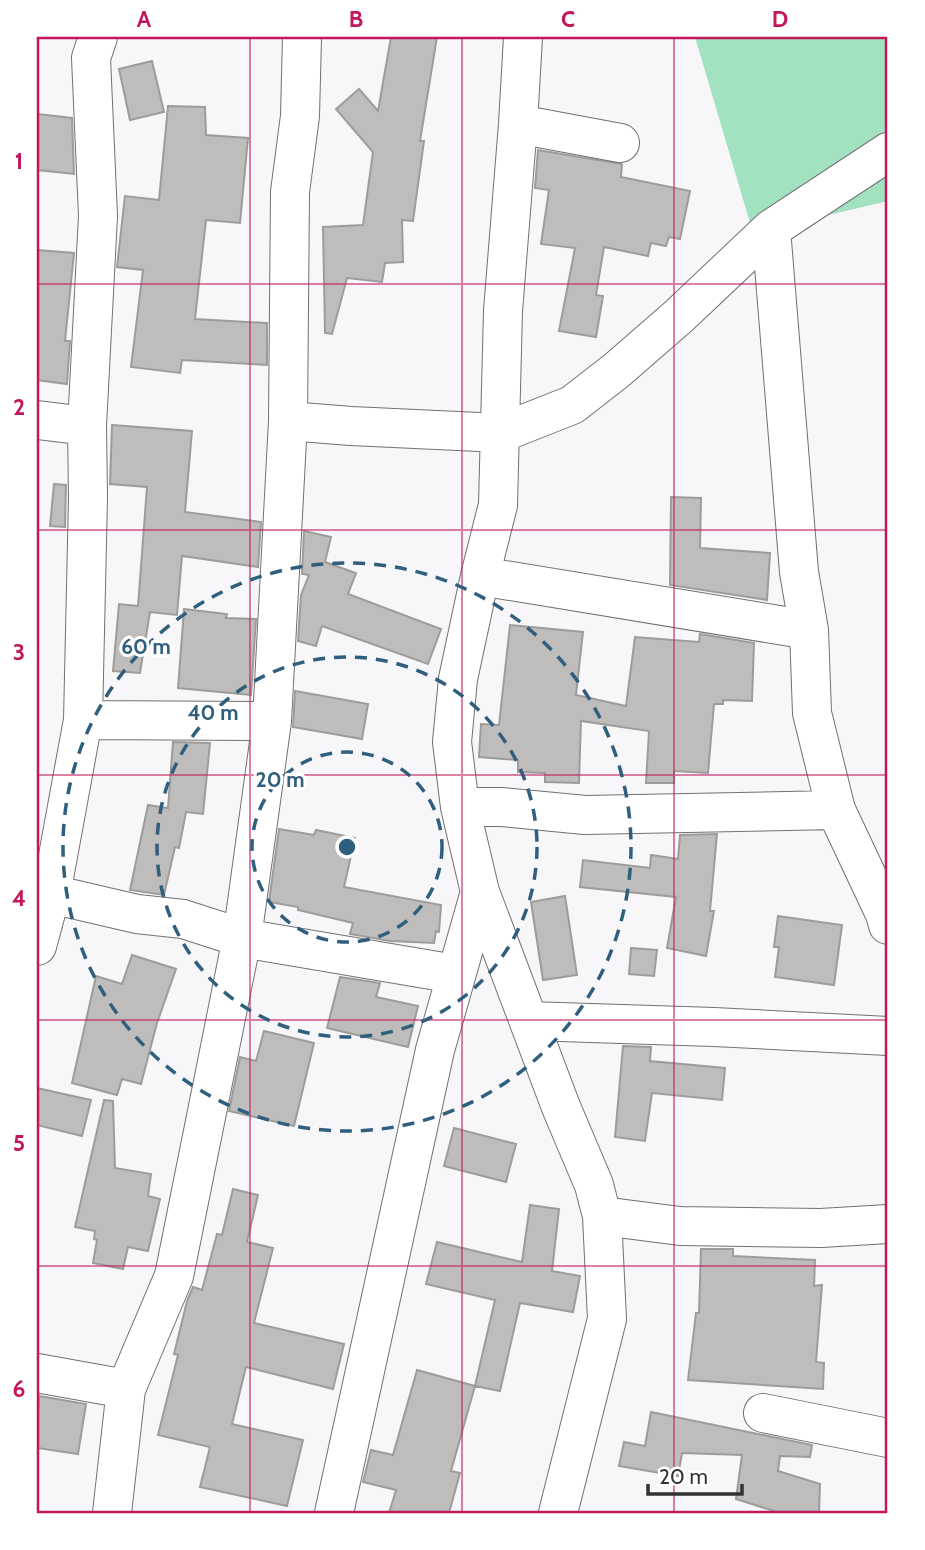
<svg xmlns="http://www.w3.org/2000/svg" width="925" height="1550" font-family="Cabin,sans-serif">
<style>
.green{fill:#a2e2c1}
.building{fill:#bebdbb;stroke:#9e9c9b;stroke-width:2}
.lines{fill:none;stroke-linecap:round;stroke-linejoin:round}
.minor-casing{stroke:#717173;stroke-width:40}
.minor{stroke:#fff;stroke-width:38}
.grid{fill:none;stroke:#c2185b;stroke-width:2;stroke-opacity:0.55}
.ring{fill:none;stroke:#305f7e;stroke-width:3.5;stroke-dasharray:12 9}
.centre{fill:#305f7e;stroke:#fff;stroke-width:3.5}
.ring-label{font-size:21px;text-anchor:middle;font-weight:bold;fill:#305f7e;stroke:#fff;stroke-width:6;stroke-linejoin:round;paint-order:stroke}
.neatline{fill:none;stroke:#c2185b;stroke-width:2.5}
.grid-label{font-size:23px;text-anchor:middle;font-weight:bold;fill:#c2185b}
</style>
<rect width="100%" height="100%" fill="#f7f7fa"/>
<path class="green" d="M695 37H888V201L753 233Z"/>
<path class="building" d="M391 37H437L420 141H424L413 221 402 220 403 262 385 263 382 282 347 278 332 334 325 333 323 227 363 225 373 152 336 109 359 89 378 111Z
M152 61 164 112 130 120 119 69Z
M168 106 205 107 206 135 248 138 240 223 206 220 195 319 267 323V365L182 360 180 373 131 367 143 270 117 267 125 196 159 200Z
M37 114 72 118 74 174 37 170Z
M538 150 622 164 621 177 690 191 680 239 669 237 666 246 651 243 648 256 604 247 596 295 603 296 596 337 559 331 575 248 541 244 549 190 535 188Z
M37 250 74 253 65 341H70L67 384 37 380Z
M112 425 192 431 185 512 261 522 258 567 182 556 177 615 150 612 140 673 113 671 119 604 138 606 147 487 110 484Z
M54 484 66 485 65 527 50 526Z
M671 497 701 498 700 548 770 553 767 600 670 585Z
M304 531 331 537 325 562 356 573 348 594 441 629 428 664 322 626 316 646 298 641 301 595 309 575 302 574Z
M184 609 227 614 226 618 256 619 251 695 178 688Z
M510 625 583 632 576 695 626 706 635 637 699 642 700 634 754 643 752 701 723 700V704H714L708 773 674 771V783H646L649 731 581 721 579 783 545 782V773L518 772V760L479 757 481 724 499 725Z
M295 691 368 704 362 739 293 727Z
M173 742 210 743 203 814 186 812 179 848 175 847 164 895 130 890 148 805 168 808Z
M279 829 314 835 316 830 355 838 344 887 441 905 439 932 436 931 434 943 390 941 350 934 353 923 298 910V907L269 902Z
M717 834 710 911H714L706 956 667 948 676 897 580 887 583 860 650 868 651 855 678 859 680 835Z
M565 896 577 975 543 980 531 902Z
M778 916 842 925 834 985 775 977 779 947H774Z
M631 948 657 950 654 976 629 974Z
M132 955 176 969 157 1023 141 1084 122 1079 117 1095 72 1083 96 976 122 984Z
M340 977 380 983 376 997 418 1006 408 1047 327 1028Z
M264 1031 314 1043 294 1126 229 1111 240 1057 256 1061Z
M623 1046 651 1047 650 1061 725 1068 722 1100 652 1093 645 1141 615 1137Z
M37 1088 91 1100 82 1136 37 1125Z
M104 1100 113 1101 115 1168 151 1174 148 1196 160 1199 148 1251 128 1247 123 1269 93 1263 97 1240 94 1239 95 1231 75 1227Z
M454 1128 516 1144 506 1182 444 1166Z
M233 1189 258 1195 247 1242 273 1248 254 1323 344 1344 333 1389 246 1367 232 1424 303 1440 287 1506 200 1487 210 1447 158 1435 178 1355 174 1354 187 1301 193 1287 202 1290 217 1234 222 1235Z
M530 1205 559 1209 552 1271 580 1276 573 1312 520 1303 500 1391 475 1386 495 1300 426 1284 437 1242 522 1262Z
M701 1249H733V1256L815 1260 814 1286 822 1285 816 1362 824 1363 823 1389 688 1380 696 1313H699Z
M417 1370 475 1386 451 1471 460 1473 449 1513H389L396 1490 363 1482 371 1450 393 1455Z
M39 1396 86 1404 78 1454 37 1448Z
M651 1412 812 1445 810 1457 780 1456 778 1471 820 1484 819 1513H780L736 1499 742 1455 682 1453 678 1476 619 1466 624 1442 645 1446Z"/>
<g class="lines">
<g class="minor-casing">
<path id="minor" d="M302 37 300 116 290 192 288 421 351 426 501 433 572 405 617 370 679 316 771 229 888 152
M523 37 518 124 503 311 498 505 480 576 458 679 452 742 460 807 480 892 561 1107 594 1185 602 1216 607 1319 558 1513
M518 124 620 143
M771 229 799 572 809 630 812 713 836 810 885 914 888 925
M37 420 87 426
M480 576 809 630
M83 720 272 721
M460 807H502L585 815 836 810
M51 894 137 914 183 919 242 938 455 974
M37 946 51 894 83 720 88 498 87 426 98 216 91 58 98 37
M529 1021 714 1027 888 1036
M602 1216 680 1226 821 1228 888 1224
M37 1373 126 1389
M763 1413 888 1438
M112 1513 126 1389 174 1276 242 938 272 721 288 421
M334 1513 435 1050 480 892"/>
</g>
<use href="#minor" class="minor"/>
</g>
<path class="grid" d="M250 37V1513M462 37V1513M674 37V1513M37 284H888M37 530H888M37 775H888M37 1020H888M37 1266H888"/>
<g class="ring">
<circle cx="347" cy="847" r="95"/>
<circle cx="347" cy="847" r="190"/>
<circle cx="347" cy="847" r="284"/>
</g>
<circle cx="347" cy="847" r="10" class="centre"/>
<g class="ring-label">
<text x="146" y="654">60 m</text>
<text x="213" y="720">40 m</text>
<text x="280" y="787">20 m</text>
</g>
<rect width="925" height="1550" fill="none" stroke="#ffffff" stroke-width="77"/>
<path d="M648 1484v10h94v-10" fill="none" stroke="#323233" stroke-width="3.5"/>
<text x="659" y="1484" font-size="21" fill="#323233" stroke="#ffffff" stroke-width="5" paint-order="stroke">20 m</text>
<rect x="38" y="38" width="848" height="1474" class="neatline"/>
<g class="grid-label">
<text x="144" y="27">A</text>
<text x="356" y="27">B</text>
<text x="568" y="27">C</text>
<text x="780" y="27">D</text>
<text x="19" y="169">1</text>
<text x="19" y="415">2</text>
<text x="19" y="660">3</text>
<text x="19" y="906">4</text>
<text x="19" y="1151">5</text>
<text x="19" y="1397">6</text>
</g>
</svg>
